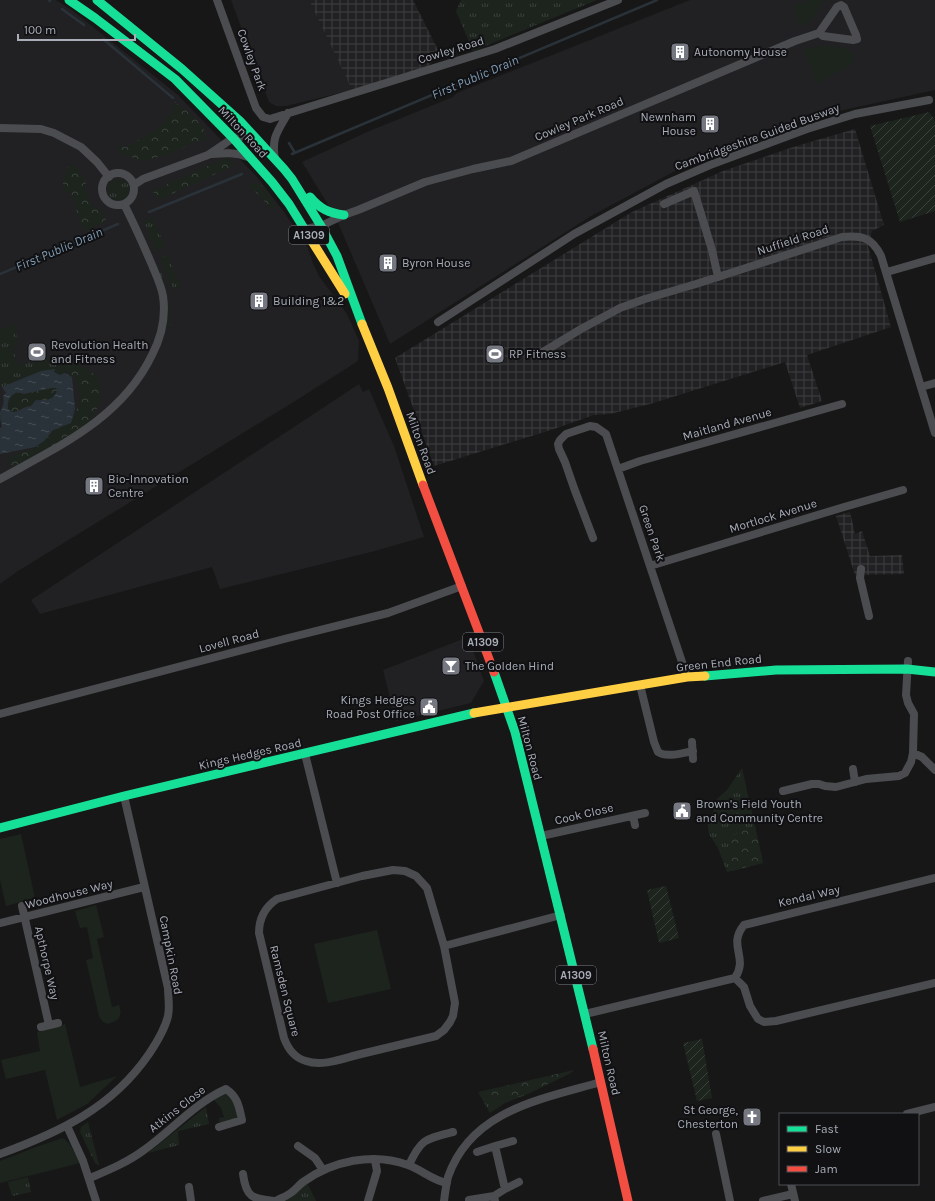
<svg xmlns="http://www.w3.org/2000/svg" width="935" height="1201" font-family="Karla,sans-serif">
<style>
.built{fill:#212123}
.industrial{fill:url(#industrial-grid)}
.grass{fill:url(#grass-tufts)}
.forest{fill:url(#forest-crowns)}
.park{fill:#1d241e}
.garden{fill:url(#garden-furrows)}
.water{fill:url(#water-ripples);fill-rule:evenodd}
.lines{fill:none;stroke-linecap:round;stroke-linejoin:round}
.stream{stroke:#2a3239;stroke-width:2.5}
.street{stroke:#4b4c50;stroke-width:8}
.fast{stroke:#16e098;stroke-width:9}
.slow{stroke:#ffcf43;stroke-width:9}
.jam{stroke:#f24e42;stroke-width:9}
.labels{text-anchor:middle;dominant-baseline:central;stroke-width:4;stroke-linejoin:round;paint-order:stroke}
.shield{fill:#111113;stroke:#7b7e86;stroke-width:1}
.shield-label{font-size:11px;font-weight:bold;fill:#a8adb8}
.street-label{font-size:12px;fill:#a8adb8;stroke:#111113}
.poi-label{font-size:12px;fill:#a8adb8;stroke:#111113;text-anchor:start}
.water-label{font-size:13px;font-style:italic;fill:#7f9bb3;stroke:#111113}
</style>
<defs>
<pattern id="industrial-grid" width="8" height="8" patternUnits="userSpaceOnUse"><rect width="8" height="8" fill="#212123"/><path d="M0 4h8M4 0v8" fill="none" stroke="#3e3f41"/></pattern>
<pattern id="grass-tufts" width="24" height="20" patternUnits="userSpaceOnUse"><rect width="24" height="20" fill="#1d241e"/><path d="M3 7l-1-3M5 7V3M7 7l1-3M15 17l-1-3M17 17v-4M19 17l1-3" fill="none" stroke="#3b413d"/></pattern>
<pattern id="forest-crowns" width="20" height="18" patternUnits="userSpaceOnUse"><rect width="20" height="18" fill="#1d241e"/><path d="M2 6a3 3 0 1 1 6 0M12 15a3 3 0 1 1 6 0" fill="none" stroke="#3b413d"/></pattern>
<pattern id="garden-furrows" width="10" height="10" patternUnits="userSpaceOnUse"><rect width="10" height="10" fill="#1d241e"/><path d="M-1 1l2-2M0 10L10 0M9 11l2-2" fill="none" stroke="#3b413d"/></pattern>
<pattern id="water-ripples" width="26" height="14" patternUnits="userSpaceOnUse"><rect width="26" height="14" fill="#2a3239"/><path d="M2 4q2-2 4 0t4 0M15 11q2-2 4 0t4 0" fill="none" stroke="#464d54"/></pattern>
</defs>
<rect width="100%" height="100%" fill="#171717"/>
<path class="built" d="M0 0H56L73 11 178 95 257 177 284 212 308 248 312 261 319 276 347 314 359 341 358 361 300 398 18 571 0 584Z
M231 0H309L352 90 286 106H276L269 102Z
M690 0H935V90L812 117 677 170 591 216 390 344 336 218 302 162 367 132 453 97 457 93Z
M359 384 363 392 369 389 394 446 424 537 371 552 220 589 212 567 40 614 31 600Z
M468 637 484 681 471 703 396 721 383 670Z"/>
<path class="industrial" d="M309 0H413L438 50 429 67 352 90Z
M855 129 884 225 872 231 868 246 891 327 807 355 822 401 800 408 785 362 650 404 610 414 594 415 551 430 434 466 395 358 632 212 723 171 793 147Z
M850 512 855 534 862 531 870 556 902 555 904 574 855 575 836 516Z"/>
<path class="grass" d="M461 0H597L473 51 456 11Z
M108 190a11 11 0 1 1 22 0a11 11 0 1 1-22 0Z
M153 217 165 247 156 251 144 221Z
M167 255 181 286 173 289 160 258Z
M158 264C167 285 171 304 170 328L167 323 168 312 157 270Z
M15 325 18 346 13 347 17 365 60 356 71 363 64 369 65 373 60 375C42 365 19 381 2 387L0 384V330Z
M742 768 763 863 727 872 718 848 709 834 707 820H710L715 807 712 805 719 797 727 790Z
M478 1092 491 1098 499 1099 528 1094 505 1103 490 1113Z
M206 1107 209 1124 178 1131 179 1145 148 1153Z
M88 1122 99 1165 95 1163 80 1132 81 1127Z
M28 1177 31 1192 12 1196 8 1182Z
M307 1183 316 1201H283Z"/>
<path class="forest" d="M175 102C187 112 206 123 207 140L199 141 188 145 167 155 141 161 117 151 119 146 128 147 152 131 157 130 171 114Z
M228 157 235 165 161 199 154 196 153 193 161 187Z
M69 164 78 168 85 180 88 194 92 205 104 212 106 221 96 226 84 231 70 193 62 188Z
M248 184H261L272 199 276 208H271Z
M71 363C98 370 110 386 95 412 93 416 91 422 88 425 83 430 75 433 69 436 50 448 31 459 10 468L9 457 21 452 30 451 44 441 53 430 71 423C81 401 85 386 64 369Z
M51 388H56L57 391C54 400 45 401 36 400L31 406C20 407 17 417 8 409 7 400 9 397 17 392L24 394Z
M755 826 763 863 732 871 728 837Z
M574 1070 571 1073 528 1094 499 1099 491 1098 478 1092Z"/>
<path class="park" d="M807 0H825L812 20 799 27 795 10 796 5Z
M827 45 849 50 856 62 817 83 803 50Z
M21 834 35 898 6 906 0 880V839Z
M96 905 104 937 97 939 112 1007 119 1005C123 1017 119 1021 107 1024L102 1021 99 1016 86 960 93 958 87 927 80 928 75 911Z
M377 930 391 989 328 1003 314 944Z
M65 1024 80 1087 117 1076 87 1104 57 1120 45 1070 6 1079 1 1060 40 1051 37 1032Z
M223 1093 230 1094 234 1101 238 1119 220 1124 219 1118 224 1117 221 1108 213 1099Z
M63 1138 70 1144 80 1163 0 1183V1161L36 1147Z"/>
<path class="garden" d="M929 112 935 120V211L900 222 870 126Z
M666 886 679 938 659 943 647 890Z
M702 1039 712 1098 697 1101 683 1043Z"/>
<path class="water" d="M55 369 54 372 60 375 65 373 72 377 75 409 71 423 53 430 44 441 35 447 0 454V428L2 427C1 423 0 419 0 414 1 406 5 407 3 396L6 393 2 387 41 371ZM51 388H56L57 391C54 400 45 401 36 400L31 406C19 407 17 417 8 409 7 400 9 397 17 392L24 394Z"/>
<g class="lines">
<path class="stream" d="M49 0 50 1
M62 9 84 25
M103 39 173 98
M289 143 295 153
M292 154 657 0
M149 212 242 174
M0 274 118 224"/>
<path class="street" d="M217 0 256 108 263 117 270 119 495 49 618 0
M841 5 844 7 856 35 857 39 853 40 823 36 819 33 837 7Z
M0 128 41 129 54 133 81 147 97 162 109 177
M212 154C224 153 236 152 248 157
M275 159C271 137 278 131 288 113
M102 189a16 16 0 1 1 32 0a16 16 0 1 1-32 0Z
M134 185 143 179 208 155 233 138 245 136 255 138
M664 204 694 191 712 250 718 277
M305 229 321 226 344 215 358 210 425 182 473 169 511 161 795 41 819 33
M887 272 935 258
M438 322 574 234 666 184 710 165 807 129 855 114 929 100
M538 355 581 329 620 308 645 299 696 284 842 237C861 235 872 237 881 256L935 433
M921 387 935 383
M618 469 640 461 842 404
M0 479C59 446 121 419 152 355 162 336 166 317 163 296 161 285 156 275 152 265 143 244 134 224 124 204
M593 538 574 488 565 462 559 449 558 444 560 440 566 434 590 426 596 427 606 434 687 677
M650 566 844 507 903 490
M861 569 860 578 869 616
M640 685 654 742 658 752C667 758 682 753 693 751
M0 714 288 638 388 613 462 586
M692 742 693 759
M913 753 922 757 935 770
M305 754 337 883
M853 769 855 782
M783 791 812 784H819L825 786 836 787 866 779 899 776 905 773 911 762 913 753 914 714 908 703 906 695 908 661
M633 816 635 825
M541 836 645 813
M393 870 405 871 416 876 427 888 444 946 455 1003 453 1016 450 1022 444 1030 436 1036C411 1042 386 1048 361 1054 344 1058 323 1067 306 1061 295 1058 288 1049 284 1038L259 933C259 919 265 907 277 899L362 876Z
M22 906 49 1025
M0 923 144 887
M444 946 561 915
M735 978 744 987 750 1006 758 1019 764 1022 776 1021 935 983
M585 1014 735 978C749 957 727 946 744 925L935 878
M41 1027 58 1023
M907 1114 935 1107
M67 1126 83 1161 96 1201
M716 1134 730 1201
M298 1146 315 1158 323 1170
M495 1146 513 1141
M477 1152 495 1146 505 1189 494 1196 495 1201
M0 1154C60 1132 112 1108 149 1054 157 1042 165 1029 168 1016 170 1007 168 997 168 988L124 796
M409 1165C421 1139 425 1139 453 1132
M243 1174C246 1197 252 1199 274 1201
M90 1178C109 1170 128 1162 144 1150 172 1130 195 1103 226 1089 238 1097 239 1107 242 1120L219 1127
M791 1184 795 1201
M189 1187 191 1201
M505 1189 519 1182
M469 1200 494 1196
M276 1201C281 1198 287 1196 292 1192 296 1189 299 1185 303 1182 332 1161 373 1152 408 1165 422 1170 432 1180 447 1183
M368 1201 377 1171 375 1160
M444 1201C445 1193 446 1185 448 1177 471 1110 542 1099 601 1082
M763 1201 793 1194"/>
<path class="fast" d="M69 0 95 18 175 79 233 138 272 182 289 204 310 238
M97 0 182 69 240 121 284 169 292 179 321 226 337 256 362 324
M310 197C320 209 329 213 344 215
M494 672 515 732 593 1049
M705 676 776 670 907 669 935 672
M0 828 124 796 474 713"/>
<path class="slow" d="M310 238 345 294
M362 324 388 388 423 485
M474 713 687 677 705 676"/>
<path class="jam" d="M423 485 494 672
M593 1049 628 1201"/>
</g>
<defs>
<g id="building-square" transform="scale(1)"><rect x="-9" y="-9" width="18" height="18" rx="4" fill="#757880" stroke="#111113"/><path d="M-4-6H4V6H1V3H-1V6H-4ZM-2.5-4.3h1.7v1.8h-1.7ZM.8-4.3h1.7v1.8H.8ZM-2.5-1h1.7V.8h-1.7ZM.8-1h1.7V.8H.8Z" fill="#fff"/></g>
<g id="stadium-square" transform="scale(1)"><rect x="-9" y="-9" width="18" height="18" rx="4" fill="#757880" stroke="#111113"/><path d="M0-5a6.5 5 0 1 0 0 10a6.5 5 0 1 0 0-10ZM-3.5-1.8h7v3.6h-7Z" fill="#fff"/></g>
<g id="bar-square" transform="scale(1)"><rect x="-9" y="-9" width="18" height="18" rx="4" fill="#757880" stroke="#111113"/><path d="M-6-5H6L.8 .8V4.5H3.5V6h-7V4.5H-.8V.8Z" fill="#fff"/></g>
<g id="civic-square" transform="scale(1)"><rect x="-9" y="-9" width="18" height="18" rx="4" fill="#757880" stroke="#111113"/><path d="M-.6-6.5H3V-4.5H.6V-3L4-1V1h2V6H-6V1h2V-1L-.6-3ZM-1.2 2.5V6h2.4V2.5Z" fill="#fff"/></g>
<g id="church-square" transform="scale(1)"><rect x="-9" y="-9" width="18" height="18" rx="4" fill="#757880" stroke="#111113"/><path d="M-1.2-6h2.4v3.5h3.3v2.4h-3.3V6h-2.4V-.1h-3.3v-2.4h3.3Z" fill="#fff"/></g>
</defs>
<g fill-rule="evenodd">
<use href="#building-square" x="680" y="52"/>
<use href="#building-square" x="710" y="124"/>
<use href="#building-square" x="388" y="263"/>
<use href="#building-square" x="259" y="301"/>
<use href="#stadium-square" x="37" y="352"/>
<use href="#stadium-square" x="495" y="354"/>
<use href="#building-square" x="94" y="486"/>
<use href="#bar-square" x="451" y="666"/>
<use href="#civic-square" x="429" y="707"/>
<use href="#civic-square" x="682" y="811"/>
<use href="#church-square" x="752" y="1117"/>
</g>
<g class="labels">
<g class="shield">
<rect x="289" y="226" width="40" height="18" rx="3"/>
<rect x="463" y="633" width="40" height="18" rx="3"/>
<rect x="556" y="966" width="40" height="18" rx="3"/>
</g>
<g class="shield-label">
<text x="309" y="235">A1309</text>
<text x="483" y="642">A1309</text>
<text x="576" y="975">A1309</text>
</g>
<g class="street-label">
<text transform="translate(451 50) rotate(-17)">Cowley Road</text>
<text transform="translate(252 60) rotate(70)">Cowley Park</text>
<text transform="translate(579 119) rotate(-23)">Cowley Park Road</text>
<text transform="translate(243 132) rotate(47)">Milton Road</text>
<text transform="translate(757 137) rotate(-20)">Cambridgeshire Guided Busway</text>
<text transform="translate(793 240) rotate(-18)">Nuffield Road</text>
<text transform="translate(727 424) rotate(-16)">Maitland Avenue</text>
<text transform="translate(421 443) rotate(70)">Milton Road</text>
<text transform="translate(773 516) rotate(-17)">Mortlock Avenue</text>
<text transform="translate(652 533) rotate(71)">Green Park</text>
<text transform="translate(229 641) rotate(-15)">Lovell Road</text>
<text transform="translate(719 663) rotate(-6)">Green End Road</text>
<text transform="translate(530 748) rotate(75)">Milton Road</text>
<text transform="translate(250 754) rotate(-13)">Kings Hedges Road</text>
<text transform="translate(584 814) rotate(-13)">Cook Close</text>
<text transform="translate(69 894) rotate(-14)">Woodhouse Way</text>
<text transform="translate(809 896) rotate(-13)">Kendal Way</text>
<text transform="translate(171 955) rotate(79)">Campkin Road</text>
<text transform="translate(47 963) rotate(77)">Apthorpe Way</text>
<text transform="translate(285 991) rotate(76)">Ramsden Square</text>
<text transform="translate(609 1063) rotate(77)">Milton Road</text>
<text transform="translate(177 1109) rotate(-38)">Atkins Close</text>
</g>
<g class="poi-label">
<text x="694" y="52">Autonomy House</text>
<text x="696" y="117" text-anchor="end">Newnham<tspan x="696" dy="14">House</tspan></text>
<text x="402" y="263">Byron House</text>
<text x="273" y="301">Building 1&amp;2</text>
<text x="51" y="345">Revolution Health<tspan x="51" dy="14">and Fitness</tspan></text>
<text x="509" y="354">RP Fitness</text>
<text x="108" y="479">Bio-Innovation<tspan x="108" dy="14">Centre</tspan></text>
<text x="465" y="666">The Golden Hind</text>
<text x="415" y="700" text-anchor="end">Kings Hedges<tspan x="415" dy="14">Road Post Office</tspan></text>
<text x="696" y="804">Brown's Field Youth<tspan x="696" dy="14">and Community Centre</tspan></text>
<text x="738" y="1110" text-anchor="end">St George,<tspan x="738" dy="14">Chesterton</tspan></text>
</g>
<g class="water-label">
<text transform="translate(475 77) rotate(-23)">First Public Drain</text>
<text transform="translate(59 249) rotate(-23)">First Public Drain</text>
</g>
</g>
<rect x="779" y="1113" width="140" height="72" fill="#111113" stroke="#4d4f55"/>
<rect x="787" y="1126" width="20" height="6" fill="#16e098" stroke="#4d4f55"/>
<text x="815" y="1133" font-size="12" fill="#a8adb8">Fast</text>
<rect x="787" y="1146" width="20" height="6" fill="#ffcf43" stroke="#4d4f55"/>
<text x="815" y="1153" font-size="12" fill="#a8adb8">Slow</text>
<rect x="787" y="1166" width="20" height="6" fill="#f24e42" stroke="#4d4f55"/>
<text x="815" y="1173" font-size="12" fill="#a8adb8">Jam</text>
<path d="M18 34v6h117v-6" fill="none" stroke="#a8adb8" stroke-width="2"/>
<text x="24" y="34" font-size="12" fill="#a8adb8" stroke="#111113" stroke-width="3" paint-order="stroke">100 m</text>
</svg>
